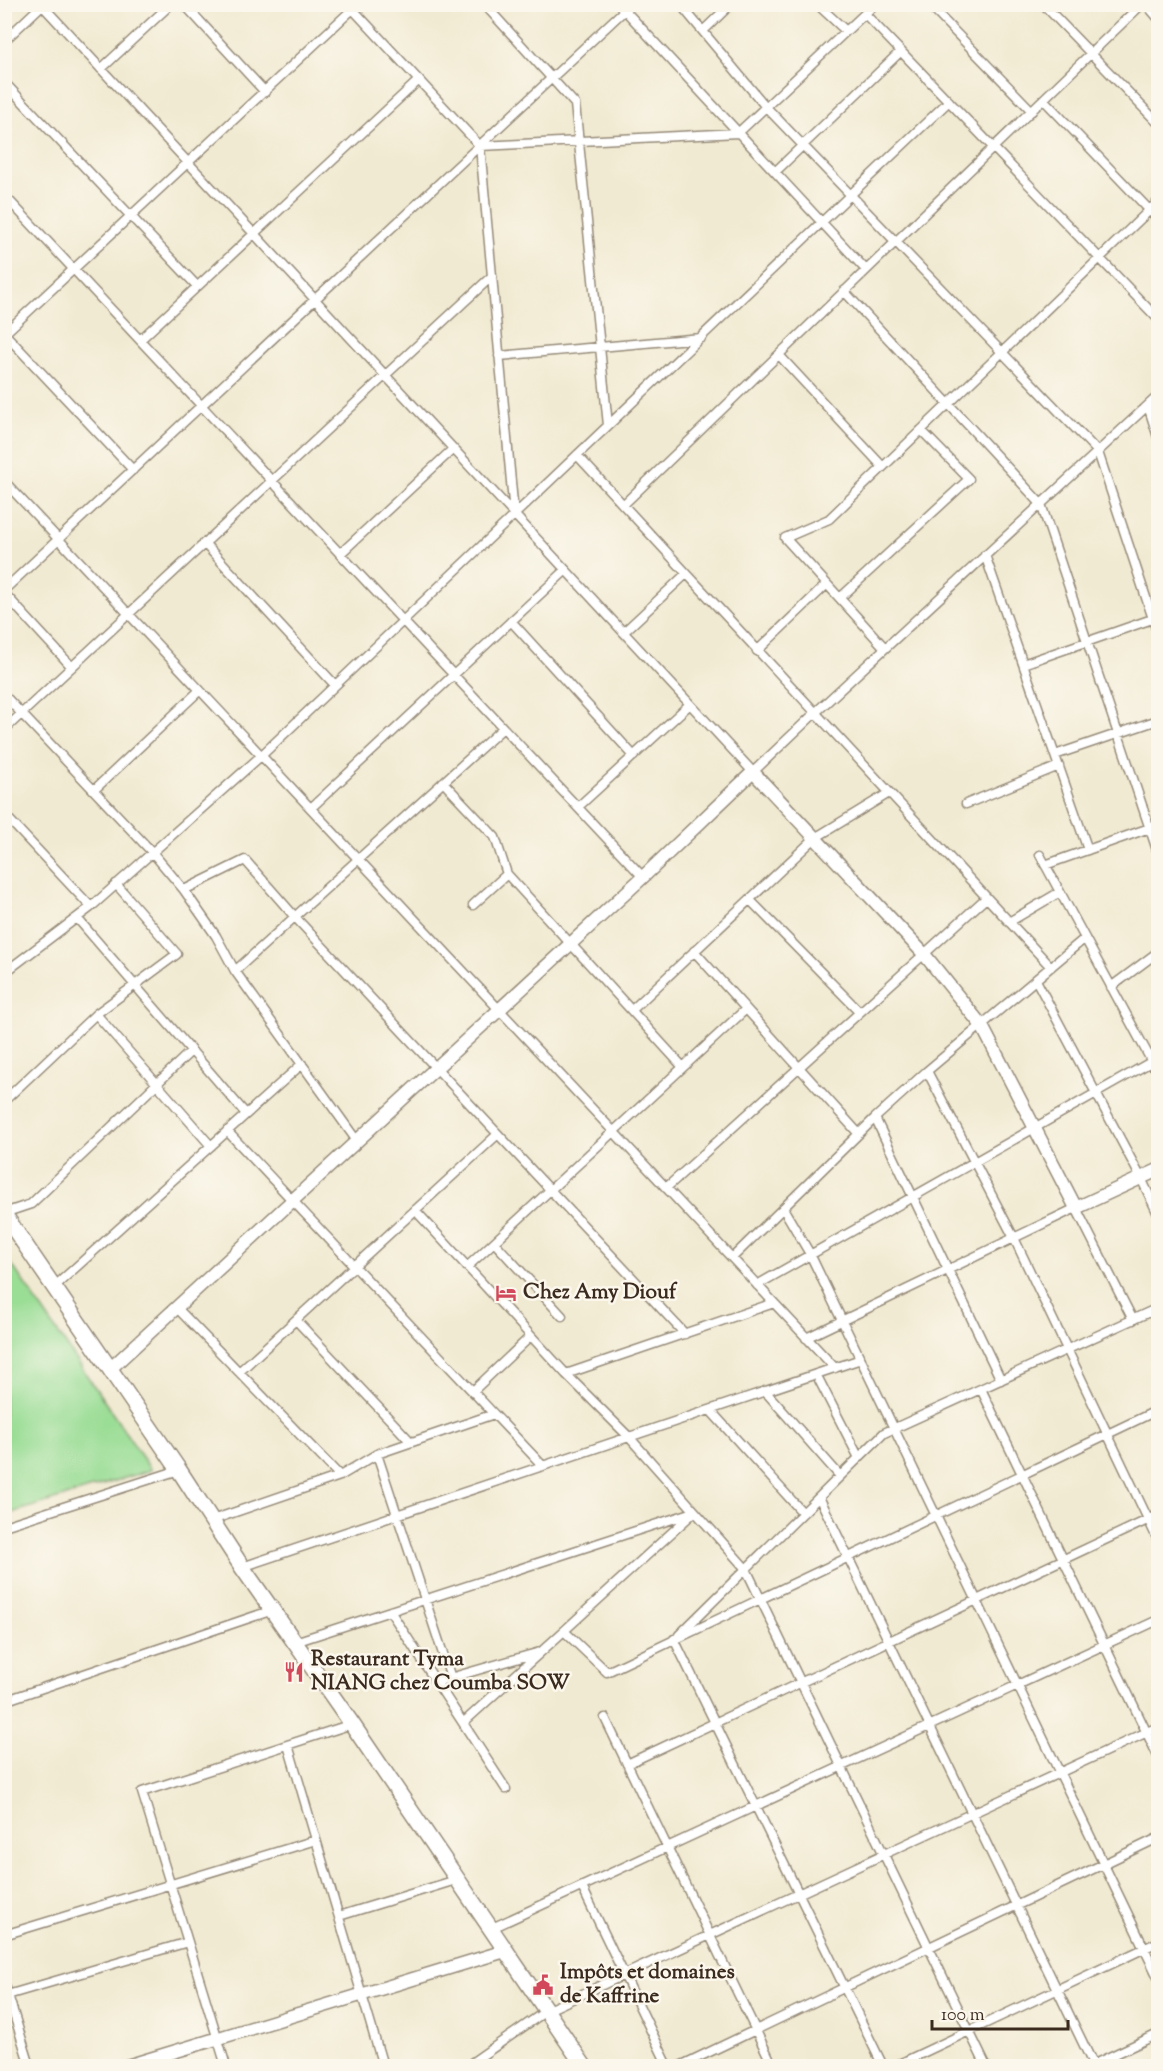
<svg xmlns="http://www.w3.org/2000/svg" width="1163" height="2071" font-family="'Sorts Mill Goudy',serif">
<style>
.green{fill:#9add95;stroke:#6a845a;stroke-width:1.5}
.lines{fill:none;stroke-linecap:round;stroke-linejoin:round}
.street-casing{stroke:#968a78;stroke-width:11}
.secondary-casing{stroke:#968a78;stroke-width:15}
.highway-casing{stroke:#968a78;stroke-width:18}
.street{stroke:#fff;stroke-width:8}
.secondary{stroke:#fff;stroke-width:12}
.highway{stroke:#fff;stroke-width:15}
.labels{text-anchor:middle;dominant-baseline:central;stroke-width:5;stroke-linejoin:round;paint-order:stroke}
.poi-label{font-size:21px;font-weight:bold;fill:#3b2a1e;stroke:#fbf7ec;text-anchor:start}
</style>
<rect width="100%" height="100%" fill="#fbf7ec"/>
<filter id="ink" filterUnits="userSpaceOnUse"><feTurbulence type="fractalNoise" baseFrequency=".0167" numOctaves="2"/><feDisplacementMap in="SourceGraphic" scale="12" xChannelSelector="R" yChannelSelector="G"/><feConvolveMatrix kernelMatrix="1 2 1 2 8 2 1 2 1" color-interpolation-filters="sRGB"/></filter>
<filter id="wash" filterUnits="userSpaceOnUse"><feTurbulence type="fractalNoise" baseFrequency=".008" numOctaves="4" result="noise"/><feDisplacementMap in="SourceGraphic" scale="24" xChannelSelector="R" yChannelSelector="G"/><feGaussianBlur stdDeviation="1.35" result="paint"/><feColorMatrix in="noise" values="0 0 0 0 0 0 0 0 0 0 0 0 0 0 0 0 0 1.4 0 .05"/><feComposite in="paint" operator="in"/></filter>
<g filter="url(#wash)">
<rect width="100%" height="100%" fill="#f1ead2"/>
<path class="green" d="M4 1253 151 1470 5 1515H4Z"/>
</g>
<g filter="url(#ink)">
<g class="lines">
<g class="street-casing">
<path id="street" d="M41 4 753 772 815 713 1158 396
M184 4 265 92
M348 4 480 146 514 514
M484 4 575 104 608 425
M619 4 866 270
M680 4 766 107 1098 452 1158 634
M817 4 846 31
M928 4 1032 111
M1043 4 1158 123
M1146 4 1158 18
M865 14 1158 319
M703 31 731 4
M4 41 42 5
M101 69 171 4
M4 82 197 286
M1044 100 1158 219
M480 146 738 133 875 4
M775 172 901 51
M4 195 643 877
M844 291 1041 504 1158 853
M4 334 358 4
M5 334 133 470
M140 340 419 80
M779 355 883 467
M499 356 701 338
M1148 406 1158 437
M577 455 1051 967
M4 481 835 1368
M623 505 1142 4
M204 543 335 685
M340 554 453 449
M985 555 1088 850
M4 590 631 4
M4 593 72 667
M840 598 969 479 921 430
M511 621 634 756
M624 632 686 574
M885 648 785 538 829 519 1158 202
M757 651 827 584
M1023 664 1158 617
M4 695 152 852 184 890 216 936 235 971 357 1141
M4 730 492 276
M1055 755 1158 720
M443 782 495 837 507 874 683 1067
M94 790 200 690
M966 804 1059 766
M578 807 690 704
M311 808 566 570
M4 814 91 907
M1040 855 1158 1073
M1045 865 1158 825
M184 890 245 860 295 917 685 1334
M750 900 860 1012
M473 905 507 874
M77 918 246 1114
M1009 922 1060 892
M694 951 859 1134
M235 971 503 728
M4 973 91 907 262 755 949 101
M1036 980 1141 1178 1158 1214
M1111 987 1158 952
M632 1010 815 838 889 793
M96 1014 211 1146
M927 1071 1014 1238 1158 1540
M4 1101 96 1014 177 954 116 884
M875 1118 1001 1380
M227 1131 543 1466
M666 1188 986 898
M783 1208 810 1254 1158 1977
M415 1210 566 1374 629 1437 746 1569 986 2066
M4 1213 31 1204 191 1051
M494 1242 562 1316
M732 1258 875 1118 927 1071 1085 938
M467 1267 746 1009
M757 1285 1158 1058
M54 1287 302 1064
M176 1307 340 1476
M1152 1311 1158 1323
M296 1320 411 1442
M806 1338 1076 1208 1133 1320
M239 1372 498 1134
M566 1374 774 1303
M816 1374 859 1458
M981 1389 1158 1756
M473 1391 531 1336
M765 1391 840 1476
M710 1410 803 1513
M377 1454 451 1678
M819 1497 1094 2066
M212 1520 340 1476 377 1454 494 1414
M4 1526 179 1470
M242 1567 861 1359
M390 1611 506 1789
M564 1631 607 1672 1158 1410
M679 1635 884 1433 1158 1308
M674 1639 883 2066
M295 1642 694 1512
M436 1682 540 1652
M4 1701 273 1610
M605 1718 773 2066
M463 1723 691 1515
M288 1745 383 2066
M627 1764 1158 1515
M582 1887 668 2066
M339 1916 456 1880
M490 1929 1158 1620
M4 1935 316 1840
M4 1982 30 2066
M4 1996 188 1942
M226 2066 142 1792 352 1724
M467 2066 546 2011 1158 1727
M680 2066 1158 1838
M895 2066 1158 1942
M1090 2066 1158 2034"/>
</g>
<g class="secondary-casing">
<path id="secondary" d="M110 1369 643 877 753 772 924 954 982 1026 1076 1208 1158 1170
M127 2066 505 1951"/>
</g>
<g class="highway-casing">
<path id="highway" d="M4 1214 179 1470 242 1567 352 1724 584 2066"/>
</g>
<use href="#street" class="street"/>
<use href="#secondary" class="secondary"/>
<use href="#highway" class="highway"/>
</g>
</g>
<defs>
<g id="hotel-bare" transform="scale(1.62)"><path d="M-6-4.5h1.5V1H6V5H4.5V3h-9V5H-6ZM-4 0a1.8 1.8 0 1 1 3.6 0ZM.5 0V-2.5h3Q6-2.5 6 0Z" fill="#d1495b" stroke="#fbf7ec" stroke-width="2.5" paint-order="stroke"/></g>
<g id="restaurant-bare" transform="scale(1.62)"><path d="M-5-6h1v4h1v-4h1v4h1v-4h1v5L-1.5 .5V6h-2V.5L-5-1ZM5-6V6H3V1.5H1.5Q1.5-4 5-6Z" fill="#d1495b" stroke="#fbf7ec" stroke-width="2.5" paint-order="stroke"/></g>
<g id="civic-bare" transform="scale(1.62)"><path d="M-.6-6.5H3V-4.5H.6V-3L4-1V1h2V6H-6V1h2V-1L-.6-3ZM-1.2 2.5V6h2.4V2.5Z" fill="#d1495b" stroke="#fbf7ec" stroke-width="2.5" paint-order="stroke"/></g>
</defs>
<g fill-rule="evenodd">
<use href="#hotel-bare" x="506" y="1293"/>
<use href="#restaurant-bare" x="294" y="1672"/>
<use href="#civic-bare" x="543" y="1985"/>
</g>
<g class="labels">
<g class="poi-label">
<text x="523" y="1293">Chez Amy Diouf</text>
<text x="311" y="1660">Restaurant Tyma<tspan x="311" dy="24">NIANG chez Coumba SOW</tspan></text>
<text x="560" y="1973">Impôts et domaines<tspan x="560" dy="24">de Kaffrine</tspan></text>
</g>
</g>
<rect width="1163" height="2071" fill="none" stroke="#fbf7ec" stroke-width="24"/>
<path d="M932 2020v9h136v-9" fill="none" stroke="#3b2a1e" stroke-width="3"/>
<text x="941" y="2020" font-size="18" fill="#3b2a1e" stroke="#fbf7ec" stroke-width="4.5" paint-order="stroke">100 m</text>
</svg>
